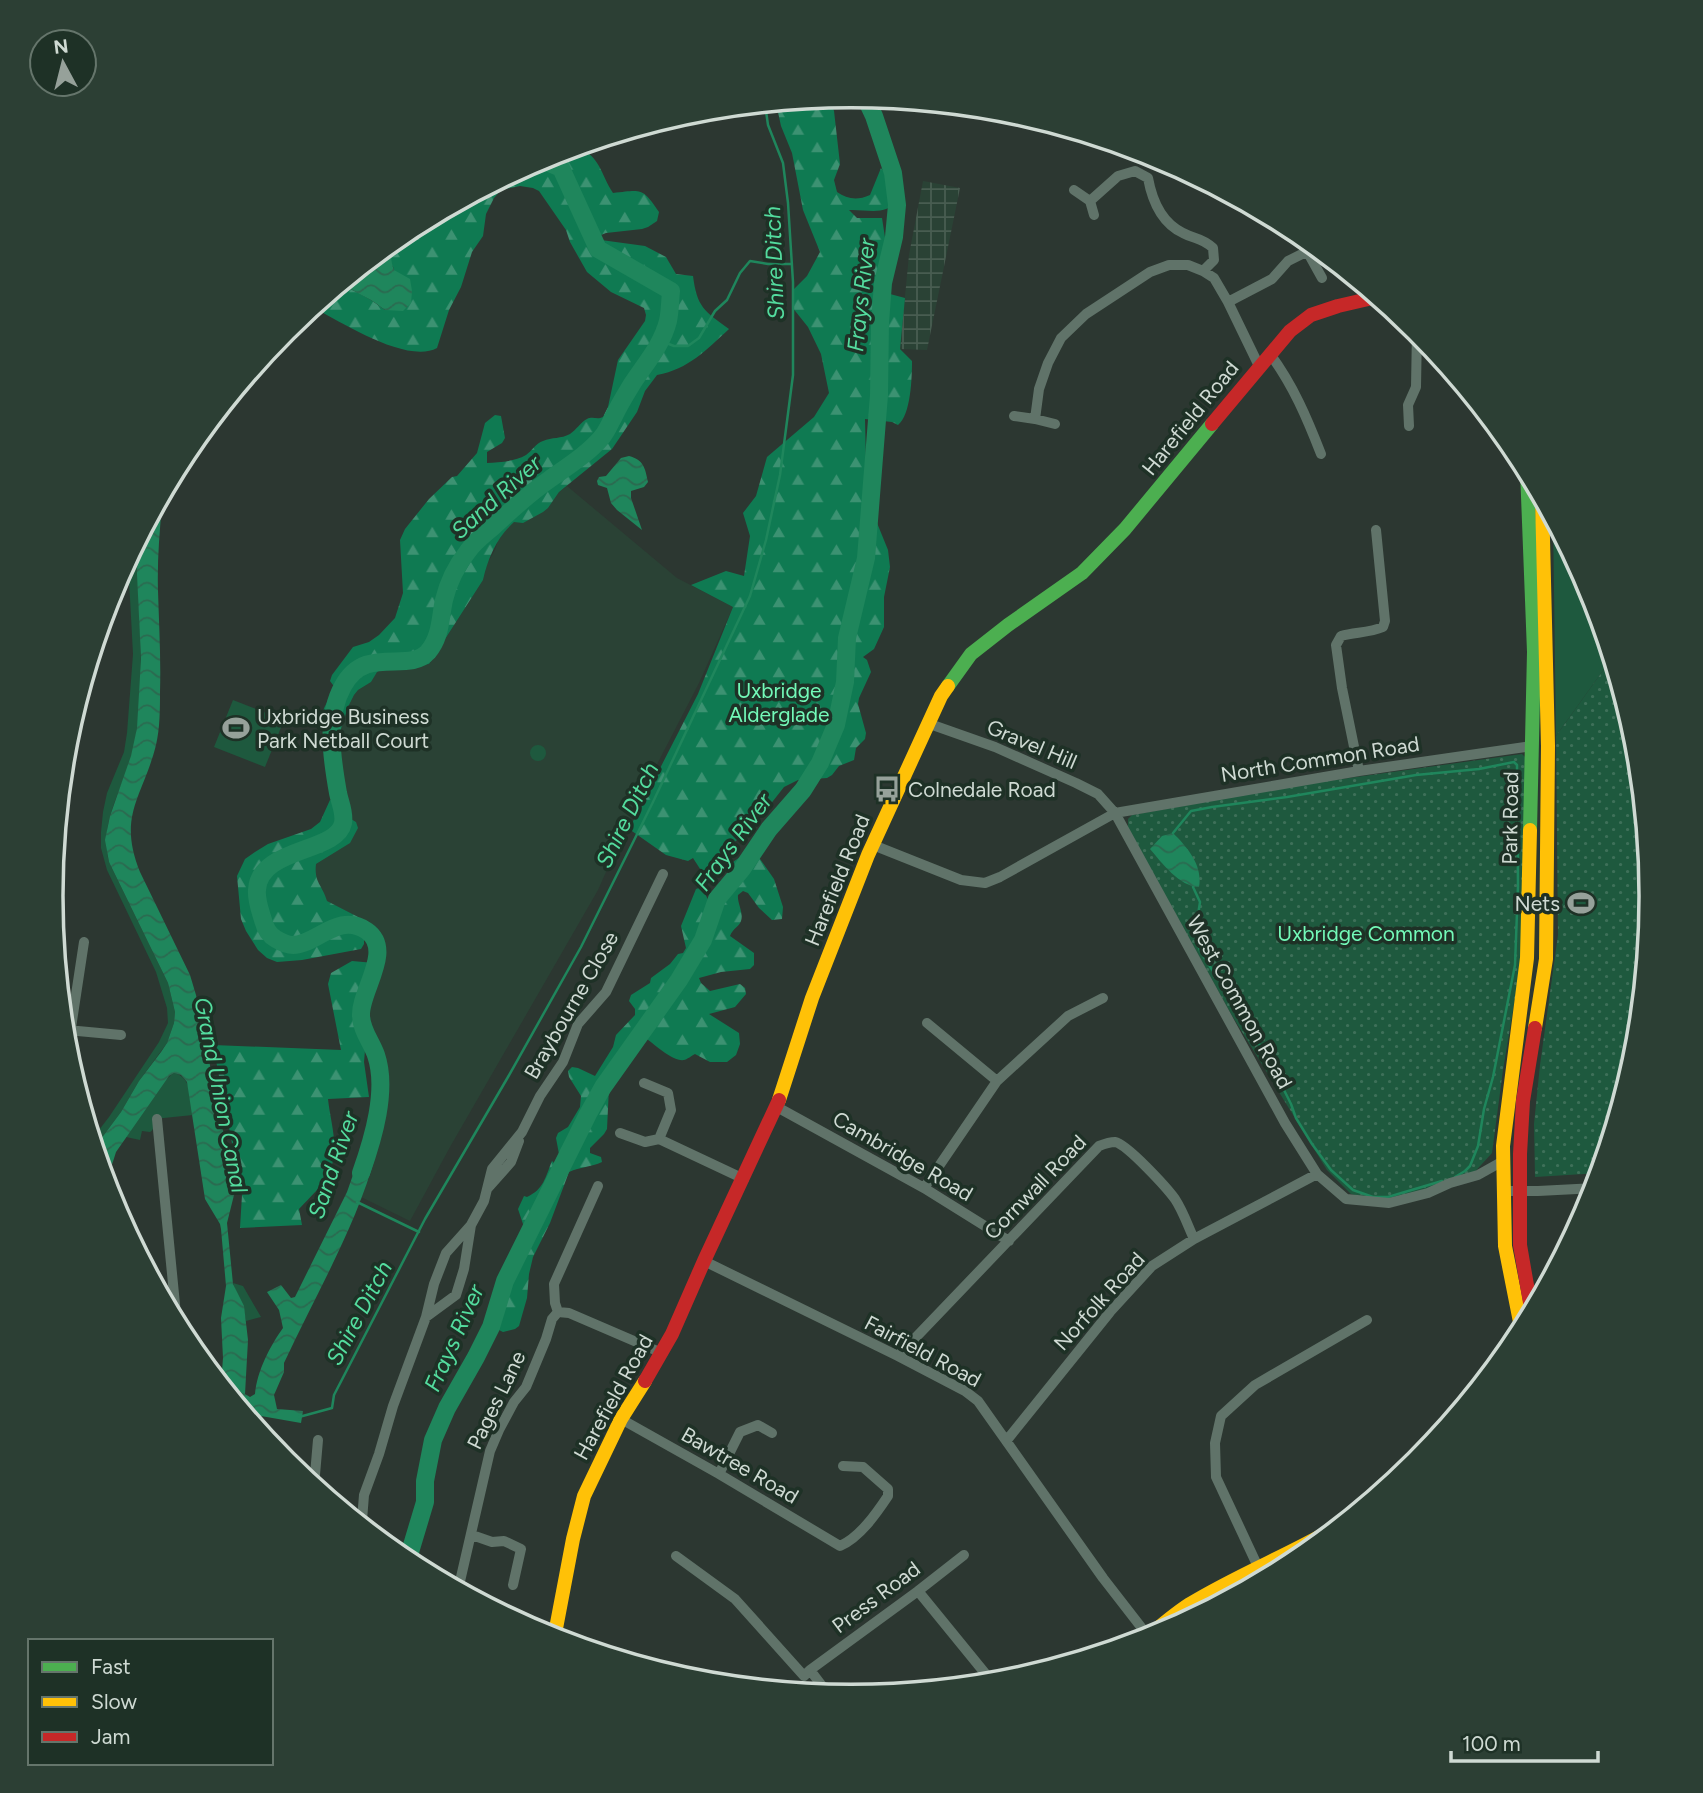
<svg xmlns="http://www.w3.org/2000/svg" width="1703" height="1793" font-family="Figtree,sans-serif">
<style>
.built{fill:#2a4235}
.industrial{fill:url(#industrial-grid)}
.grass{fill:#1e593e}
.forest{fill:url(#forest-firs)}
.park{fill:url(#park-dots)}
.water{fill:url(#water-waves)}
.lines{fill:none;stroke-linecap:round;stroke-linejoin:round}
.stream{stroke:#1f865c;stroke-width:2.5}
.river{stroke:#1f865c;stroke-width:18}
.street{stroke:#607369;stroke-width:10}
.fast{stroke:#4caf50;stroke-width:14}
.slow{stroke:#ffc107;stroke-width:14}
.jam{stroke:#c62828;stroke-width:14}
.labels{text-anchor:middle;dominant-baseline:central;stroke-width:7;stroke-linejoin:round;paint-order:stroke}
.street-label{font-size:21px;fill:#cfdad3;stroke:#1e3126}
.park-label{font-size:21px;fill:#73f9b8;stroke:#1e3126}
.poi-label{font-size:21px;fill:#cfdad3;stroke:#1e3126;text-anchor:start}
.water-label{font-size:23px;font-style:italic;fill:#53dc9e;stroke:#1e3126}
.rim{fill:none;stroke:#cfdad3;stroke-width:3.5}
</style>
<defs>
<pattern id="industrial-grid" width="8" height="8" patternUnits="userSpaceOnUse" patternTransform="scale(1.75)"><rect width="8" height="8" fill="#2a4235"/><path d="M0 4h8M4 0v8" fill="none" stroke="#485d51"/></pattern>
<pattern id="forest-firs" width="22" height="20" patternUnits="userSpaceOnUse" patternTransform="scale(1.75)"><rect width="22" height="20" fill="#0f7a52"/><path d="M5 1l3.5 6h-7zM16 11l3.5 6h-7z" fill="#3c9272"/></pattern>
<pattern id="park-dots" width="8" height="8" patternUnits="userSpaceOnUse" patternTransform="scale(1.75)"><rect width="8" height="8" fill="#1e593e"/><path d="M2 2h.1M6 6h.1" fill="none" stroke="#3e7059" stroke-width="1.8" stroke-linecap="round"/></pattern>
<pattern id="water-waves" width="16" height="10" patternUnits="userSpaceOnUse" patternTransform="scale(1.75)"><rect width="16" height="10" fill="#1f865c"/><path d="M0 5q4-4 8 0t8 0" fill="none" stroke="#2b6a50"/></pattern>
</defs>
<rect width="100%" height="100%" fill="#2c3731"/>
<path class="built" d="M567 486 677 578 733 607 699 683 636 805 598 890 450 1147 410 1221 361 1197 370 1175 376 1154 379 1124 380 1064 365 1015 385 959 381 932 364 920 326 901 323 890 319 886 315 876 316 864 349 843 356 822 351 819 340 772 337 746 340 732 348 707 354 695 358 690 371 682 376 672 381 669 393 670 429 664 483 580 487 564 495 550 498 540 505 530 514 522 548 508 559 492Z
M1280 1559 1285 1568 1158 1636 1156 1630Z"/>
<path class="industrial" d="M923 181 960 188 927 350 900 349 909 255Z"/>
<path class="grass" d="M1553 519 1591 590 1612 658 1556 736Z
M138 540C135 610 150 685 132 754 122 792 99 821 109 862L168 983 175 1012 174 1023 167 1043 139 1081 121 1112 95 1147 92 1139 109 1117 159 1042 168 1023 167 1008 156 972 107 870 101 848V832L103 812 107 793 124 752 127 733 133 654 128 561Z
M233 700 284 720 265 767 214 747Z
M530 753a8 8 0 1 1 16 0a8 8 0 1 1-16 0Z
M174 1073C192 1077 191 1100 193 1115L154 1119C154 1124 155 1129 150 1132L142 1131 140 1140 126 1137C136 1123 161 1080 174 1073Z
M233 1283 243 1286 261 1317 246 1321C244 1307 237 1296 233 1283Z"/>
<path class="forest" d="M829 98 834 111 840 164 834 180 837 192C847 199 857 201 870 195L881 168 889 177 899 199C885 217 868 209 849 210L857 218H882L886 244 877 276 875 290 905 298 900 349 912 361C912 377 911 415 898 425L892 422 865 419 866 463 875 518 888 550 890 567 884 597V627L874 649 863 657 867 660 871 672 859 698 858 704 866 733 865 739 856 748 854 760 839 766 832 775 827 778 798 780 784 787 748 833 728 846 704 875 693 858 688 861 666 855 629 829 698 694 733 607 691 585 726 571 744 576 750 536 743 513 756 496 767 457 814 417 829 393 821 354 808 327 792 307V291L807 276 820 252 803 210 792 153 781 126 776 103Z
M577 147C601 157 600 173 613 193 642 190 642 187 659 212L657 221 648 227 642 229 606 233 601 235V240L645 246 666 257 676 274 693 276C697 307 704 311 729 329 706 350 689 369 657 375L645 391 637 412 612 449 559 492 548 508 543 512 523 523 514 522C497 537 488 558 483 580L429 664 393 670 381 669 377 672 371 682 358 690 354 695 348 707 340 732 324 731C317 715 327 701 336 689L330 681 332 675 353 647 369 642 379 635 395 618 403 593 400 540 405 529 429 499 452 477 457 476 477 453 485 423 495 415 501 416 505 438 502 443 487 452V463C499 462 514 462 526 455 532 451 536 443 543 441 552 437 561 439 570 434 576 430 581 422 587 419 593 416 597 420 603 417L608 407 618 360 645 321 646 315 644 308 611 292 587 272 570 242 566 230 539 191 533 188 520 186 501 190 494 198 486 214 483 236 472 252 461 287 449 310 437 348C408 364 344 324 318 310V303L350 277 349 284 351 289 371 300 385 310C387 299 394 282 394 271 393 262 391 269 390 260 389 238 411 228 427 220L429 224 446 220 457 206 470 197 545 157Z
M330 800 335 801 351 819 356 822 358 828 350 843 316 864C314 883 322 884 327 901L364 920V944L361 949 302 960 277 962 267 958 258 950 246 931 241 919 237 876 245 859 255 852 268 844 311 829 320 822Z
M747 852 758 856 774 879 783 907 782 919 772 920 759 908 748 893 743 891 738 895C737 903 744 913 741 921 739 927 733 928 730 936L754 953V965L750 969 721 972 699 978 701 983 710 991 740 984 745 988 746 994 735 1007 709 1014 739 1033 740 1044 736 1055 727 1062H710L695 1054C693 1055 686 1060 684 1060 674 1062 655 1045 647 1039L622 1062 609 1087 607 1129 604 1134 590 1148V1153L601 1157 602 1162C591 1167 580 1167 569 1172L550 1223 533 1257 529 1274 527 1298 519 1326 515 1329 503 1332 499 1330 492 1315 495 1304 507 1285 522 1236 523 1224 518 1209 524 1196 527 1197C544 1189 545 1178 552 1161L554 1163 559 1154 556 1138 558 1133 568 1127 580 1107 581 1096 569 1077 568 1071 572 1067 578 1068 595 1076 613 1047 616 1035 635 1015V1009L629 1001 631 995 650 983 651 978 670 964 678 954 683 953 686 948 681 926 696 889 702 887 709 902C712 901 719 900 721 898 729 892 733 871 733 862Z
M352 961 374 963 379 967 369 988 361 996 357 1006 365 1050 364 1062 369 1097 328 1099C330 1120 340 1149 330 1170 324 1185 310 1197 299 1209L302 1225 240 1228 242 1195 213 1045 341 1050 328 984 331 973Z"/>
<path class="park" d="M1612 658 1637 741 1652 897 1637 1053 1600 1173 1535 1177 1534 1124 1540 1065 1558 935 1556 736Z
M1522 754 1526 758 1522 956 1503 1070 1492 1153 1470 1177 1389 1203 1351 1194 1327 1170 1231 1014 1128 828V819L1132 815 1306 784Z"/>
<path class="water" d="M469 197C466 200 462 202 459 204 448 213 445 225 429 224L427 220Z
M398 238C391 249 389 257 394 270L410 279 412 291 411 303 403 311 385 310 371 300 350 289 349 284 350 277Z
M629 456C644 460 645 468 648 482L644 487 631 491V498L642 530 617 510 611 503 607 488 598 485 597 481 599 477 606 476 621 458Z
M163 495C160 526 157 559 158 591 159 624 161 658 160 692 160 709 160 728 156 745 143 797 117 815 140 872L190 975 196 995 235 1191 227 1223 233 1284 244 1306 248 1340 245 1394 250 1397 255 1394C257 1371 270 1346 283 1328L279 1310 267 1292 281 1285 291 1298 295 1297 347 1192 361 1152 376 1154C356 1227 316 1294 284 1363V1372L274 1395 277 1409 303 1411 301 1423 261 1416 248 1417 221 1385 223 1358 221 1318 226 1286 221 1229 220 1224 205 1199 187 1082 181 1075 174 1073 169 1076 116 1152 106 1184 95 1147 121 1112 139 1081 161 1052 167 1043 174 1023 175 1012 168 983 109 862 105 840 110 816 131 756 137 728 141 659 137 574 138 540Z
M1173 833C1187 847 1203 865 1199 887 1180 887 1161 862 1150 849L1162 836Z"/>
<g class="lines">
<path class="stream" d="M661 341 674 346H688L699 338 715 311 727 300 740 273 750 261 768 264H792
M1173 833 1191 811 1212 807 1287 797 1416 775 1479 769 1514 762 1517 765 1518 886 1515 965 1493 1077 1484 1109 1478 1146 1470 1166 1465 1171 1455 1177
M1193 887 1200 902 1195 935 1200 951 1218 979 1229 992 1235 1006 1261 1047 1267 1062 1277 1076 1291 1104 1296 1118 1312 1144 1331 1170 1353 1190 1373 1197H1388L1442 1181
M357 1202 419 1232
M299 1417 332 1408 334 1395 425 1219 508 1077 581 947 653 802 750 596 766 540 780 475 793 375V282L788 203 783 163 768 125 765 104"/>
<path class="river" d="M361 1173C373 1139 388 1090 376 1055 371 1041 361 1030 361 1015 360 991 394 950 367 931 339 911 316 945 293 945 288 945 281 942 276 939 269 935 265 928 263 920 260 910 256 900 257 890 259 847 337 853 343 823 345 813 340 803 338 793 332 759 325 718 343 686 366 644 408 674 428 652 441 637 440 618 444 600 448 583 457 565 468 551 475 541 485 534 494 526 512 509 530 493 550 479 567 467 589 453 602 437 607 431 610 423 614 416 619 405 626 394 632 384 645 364 662 345 668 321 670 312 670 301 671 291L598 249 561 168 540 159
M407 1562 425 1502V1481L433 1440 447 1408 476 1357 491 1327 505 1281 588 1114 603 1087 679 980 703 940 717 899 742 869 769 829 803 790 820 763 836 725 845 682 847 638 866 558 879 395 880 323 883 283 894 237 897 205 893 173 874 116 865 97"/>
<path class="street" d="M1074 190 1090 201 1094 215
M1090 201 1118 176 1135 171 1148 178C1152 200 1162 223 1183 233 1196 240 1201 237 1213 248L1214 260 1203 271
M1307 251 1322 278
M1228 302 1272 279 1288 261 1316 247
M1270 354C1293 385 1307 418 1321 454
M1014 416 1035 419 1055 424
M1035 419 1039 389 1048 363 1061 338 1086 314 1150 272 1169 265H1188L1203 271 1214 278 1228 302 1259 366
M1409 426 1408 405 1416 387 1417 330
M927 723 995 747 1076 783 1098 794 1115 813 1285 1123 1317 1174 1346 1199 1389 1203 1428 1193 1450 1183 1478 1175 1503 1161
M1359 771 1342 688 1336 645 1341 636C1355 632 1369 633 1383 627L1385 621 1376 530
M873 845 961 880 985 883 1000 877 1115 813 1359 771 1532 746
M927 1023 997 1081
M67 1030 121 1035
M67 1054 84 942
M644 1083 668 1093 671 1110 659 1139 744 1179
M777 1107 924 1188 1009 1241
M157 1119 177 1325
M620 1133 645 1142 659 1139
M488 1188 511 1162 519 1141
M924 1188 997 1081 1068 1016 1103 998
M1503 1191H1538L1596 1188
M704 1261 898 1356 965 1391 978 1401 1103 1578 1148 1636
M558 1312 555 1303 554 1284 598 1186
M558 1312 569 1313 662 1353
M426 1317 456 1295 464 1269 471 1225
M898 1356 1099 1146C1104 1144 1110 1142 1115 1142 1127 1144 1167 1188 1175 1199 1183 1211 1188 1226 1194 1239
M621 1419 719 1474 840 1546C860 1537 876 1514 888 1496V1489L863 1467 843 1466
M1007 1440 1110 1312 1152 1266 1194 1239 1317 1174
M719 1474 740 1432 758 1425 772 1433
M314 1486 318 1440
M364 1527 362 1520 364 1495 379 1454 393 1406 426 1317 434 1284 446 1253 471 1225 484 1201 492 1169 522 1132 540 1096 563 1062 578 1024 606 992 663 874
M472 1535 492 1542 504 1541 521 1549 513 1585
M676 1556 735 1599 804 1676 810 1670 829 1695
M1259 1569 1216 1477 1215 1443 1221 1416 1255 1385 1367 1320
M458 1590 490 1451 499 1430 514 1402 526 1387 546 1339 552 1319 558 1312
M918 1591 993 1683
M810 1670 918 1591 964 1555"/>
<path class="fast" d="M1527 470 1534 652 1530 830
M948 686 971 654 1008 625 1082 573 1125 529 1212 424"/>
<path class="slow" d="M1535 1028 1546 959 1548 746 1542 498
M779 1100 812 998 868 855 941 696 948 686
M1522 1332 1505 1246 1503 1146 1527 958 1530 830
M554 1639 573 1539 584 1496 621 1419 645 1381
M1143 1641C1158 1628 1173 1615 1190 1604 1239 1574 1294 1553 1344 1523"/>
<path class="jam" d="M1212 424 1290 331 1311 315 1338 306 1377 297
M1532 1314 1520 1245V1154L1523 1101 1535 1028
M645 1381 672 1334 704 1261 779 1100"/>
</g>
<defs>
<g id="stadium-bare" transform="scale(2.1)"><path d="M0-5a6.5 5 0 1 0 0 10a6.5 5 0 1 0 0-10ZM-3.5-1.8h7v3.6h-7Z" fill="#96a19a" stroke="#1e3126" stroke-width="2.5" paint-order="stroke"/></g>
<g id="bus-bare" transform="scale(2.1)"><path d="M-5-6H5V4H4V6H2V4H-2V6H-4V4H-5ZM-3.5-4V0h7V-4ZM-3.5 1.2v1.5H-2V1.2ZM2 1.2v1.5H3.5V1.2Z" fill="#96a19a" stroke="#1e3126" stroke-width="2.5" paint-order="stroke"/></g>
</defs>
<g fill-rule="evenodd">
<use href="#stadium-bare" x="236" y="728"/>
<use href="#bus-bare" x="887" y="789"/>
<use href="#stadium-bare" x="1581" y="903"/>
</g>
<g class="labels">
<g class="street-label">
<text transform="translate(1190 418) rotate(-51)">Harefield Road</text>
<text transform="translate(1032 744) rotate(23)">Gravel Hill</text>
<text transform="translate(1320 759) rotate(-9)">North Common Road</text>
<text transform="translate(1510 818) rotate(-89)">Park Road</text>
<text transform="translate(837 880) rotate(-68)">Harefield Road</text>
<text transform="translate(1240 1002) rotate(61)">West Common Road</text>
<text transform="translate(571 1005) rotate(-60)">Braybourne Close</text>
<text transform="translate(903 1156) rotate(30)">Cambridge Road</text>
<text transform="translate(1035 1187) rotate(-46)">Cornwall Road</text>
<text transform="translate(1099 1301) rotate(-48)">Norfolk Road</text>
<text transform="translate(923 1351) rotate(28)">Fairfield Road</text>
<text transform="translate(613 1397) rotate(-61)">Harefield Road</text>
<text transform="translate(496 1400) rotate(-64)">Pages Lane</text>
<text transform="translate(740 1465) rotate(30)">Bawtree Road</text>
<text transform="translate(876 1597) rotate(-37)">Press Road</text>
</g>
<g class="park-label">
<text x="779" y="690">Uxbridge<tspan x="779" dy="24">Alderglade</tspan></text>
<text x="1366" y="933">Uxbridge Common</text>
</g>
<g class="poi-label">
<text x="257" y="716">Uxbridge Business<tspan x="257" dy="24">Park Netball Court</tspan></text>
<text x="908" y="789">Colnedale Road</text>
<text x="1560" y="903" text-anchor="end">Nets</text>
</g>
<g class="water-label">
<text transform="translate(774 263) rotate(-92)">Shire Ditch</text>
<text transform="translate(861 295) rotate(-84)">Frays River</text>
<text transform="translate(496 497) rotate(-42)">Sand River</text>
<text transform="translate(627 815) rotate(-64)">Shire Ditch</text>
<text transform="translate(733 842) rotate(-54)">Frays River</text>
<text transform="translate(221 1095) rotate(79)">Grand Union Canal</text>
<text transform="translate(333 1165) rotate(-71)">Sand River</text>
<text transform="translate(359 1313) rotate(-62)">Shire Ditch</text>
<text transform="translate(454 1338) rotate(-66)">Frays River</text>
</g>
</g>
<path d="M0 0H1703V1793H0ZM63 896a788 788 0 1 1 1576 0a788 788 0 1 1-1576 0Z" fill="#2c3f34" fill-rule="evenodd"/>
<path class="rim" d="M63 896a788 788 0 1 1 1576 0a788 788 0 1 1-1576 0Z"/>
<rect x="28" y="1639" width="245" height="126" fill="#1e3126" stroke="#65756b" stroke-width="2"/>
<rect x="42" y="1662" width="35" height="10" fill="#4caf50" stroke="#65756b" stroke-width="2"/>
<text x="91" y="1674" font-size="21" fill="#cfdad3">Fast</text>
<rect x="42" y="1697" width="35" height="10" fill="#ffc107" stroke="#65756b" stroke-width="2"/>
<text x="91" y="1709" font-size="21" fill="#cfdad3">Slow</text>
<rect x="42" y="1732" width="35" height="10" fill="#c62828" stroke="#65756b" stroke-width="2"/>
<text x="91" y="1744" font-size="21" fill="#cfdad3">Jam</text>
<g transform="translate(63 63) rotate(353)"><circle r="33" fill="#1e3126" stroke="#65756b" stroke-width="2"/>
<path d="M0-5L12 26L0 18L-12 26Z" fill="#96a19a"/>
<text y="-10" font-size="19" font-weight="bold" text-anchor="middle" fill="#cfdad3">N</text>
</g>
<path d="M1451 1751v10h147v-10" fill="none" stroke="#cfdad3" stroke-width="3.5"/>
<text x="1462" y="1751" font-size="21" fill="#cfdad3" stroke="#1e3126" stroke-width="5" paint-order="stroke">100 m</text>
</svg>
